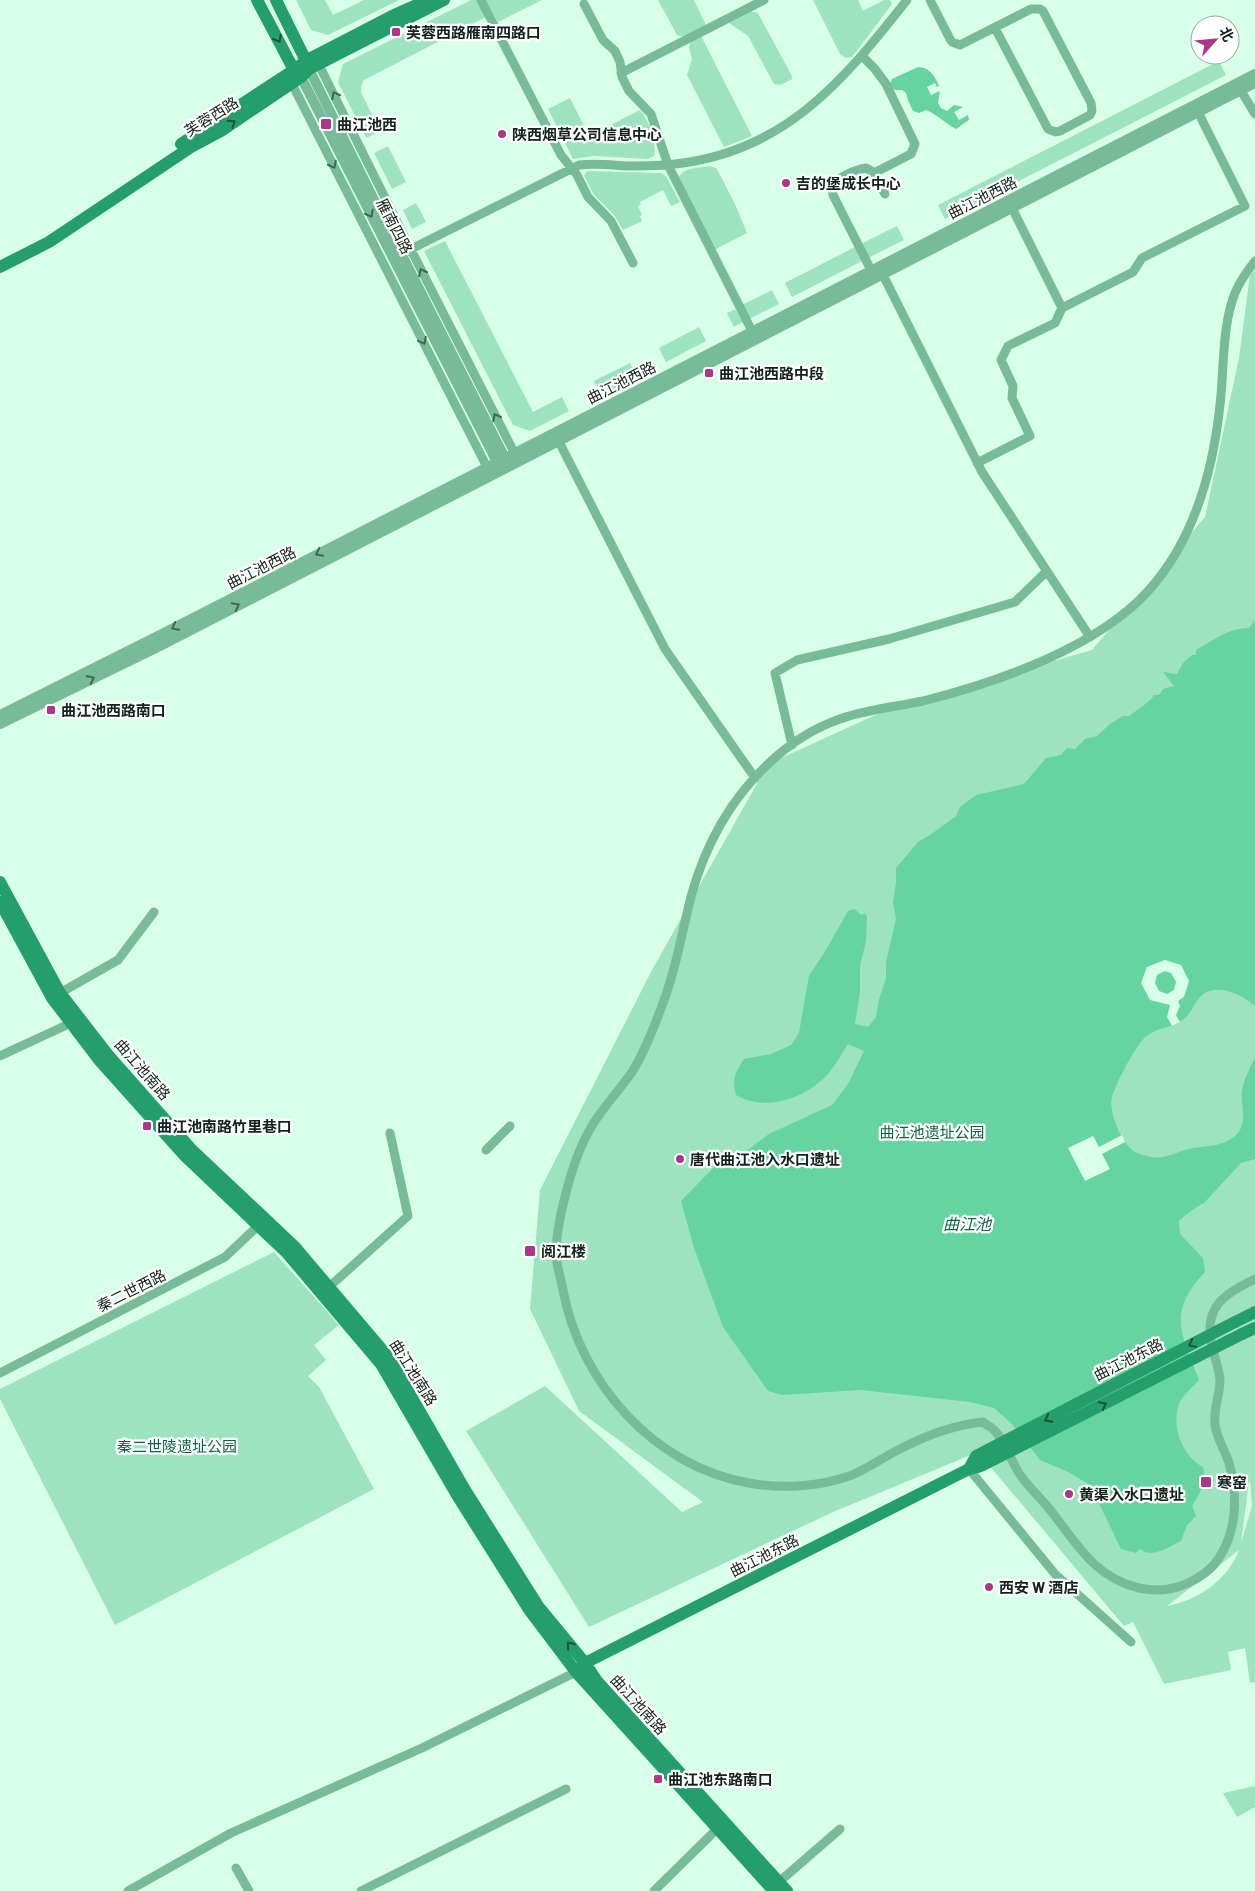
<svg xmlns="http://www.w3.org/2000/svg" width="1255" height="1891" font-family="Barlow,'Noto Sans SC',sans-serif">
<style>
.green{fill:#9de3bf;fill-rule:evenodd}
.water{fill:#65d4a0}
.pier{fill:#d8ffe9;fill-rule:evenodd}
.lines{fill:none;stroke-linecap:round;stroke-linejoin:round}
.minor{stroke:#78bb99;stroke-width:9}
.tertiary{stroke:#78bb99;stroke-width:10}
.secondary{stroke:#249e6d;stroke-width:12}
.secondary-bridge{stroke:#249e6d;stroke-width:12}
.oneway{stroke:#1a543b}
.oneway2{stroke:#406753}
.poi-dot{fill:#ad358a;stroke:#fff;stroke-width:2}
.labels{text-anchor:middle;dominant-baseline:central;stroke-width:4.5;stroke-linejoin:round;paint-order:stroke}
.poi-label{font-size:15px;font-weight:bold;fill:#13221a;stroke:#fff;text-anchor:start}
.street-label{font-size:15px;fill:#13221a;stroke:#fff}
.park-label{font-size:15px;fill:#0b6342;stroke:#fff}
.water-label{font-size:16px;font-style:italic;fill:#116645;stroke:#fff}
</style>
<rect width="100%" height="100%" fill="#d8ffe9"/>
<path class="green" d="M296 0H325L333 15 364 0H399L328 35 311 30Z
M471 0H477L486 17 364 80 361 86V92L380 131 366 138 338 82 343 64Z
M486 0H542L498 22Z
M658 0H694L706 25 684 37 677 35Z
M813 0H858L863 11 884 0H890L892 4 856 52 852 57 846 58 840 54Z
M750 11 758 13 760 17 792 76V79L781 85 774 84 748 36 729 23Z
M701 36 752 136 724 147 687 75 692 59 689 48 690 43Z
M1219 61 1226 75 945 219 938 205Z
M570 98 589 136 640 110C648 118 658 145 654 156L648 159 594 156 573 159 548 109Z
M388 146 406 182 392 189 374 153Z
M710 166 716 168 718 171 735 204 747 233 714 250 679 178C682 167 700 168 710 166Z
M587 171 662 173 667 178 680 202 671 206 663 190 640 202 641 205 638 206 642 215 640 216 642 221 623 230 614 215 594 195 584 176Z
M416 203 426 222 412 229 403 210Z
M897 226 904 240 868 258 861 244Z
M445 241 533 412 562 397 569 411 530 431 513 425 424 251Z
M855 247 862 261 792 297 785 283Z
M1255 270V1682L1250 1683 1245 1648 1228 1652 1231 1670 1164 1684 1133 1622 1124 1626 978 1452 833 1512 589 1627 466 1431 545 1386 682 1512 703 1502 579 1411 530 1309 540 1190 652 970 768 764 893 707 1092 650 1205 517 1239 358 1250 275ZM1250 1481 1252 1506 1241 1543 1249 1482ZM1239 1550C1228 1580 1198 1600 1167 1606Z
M772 290 779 304 749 319 742 305Z
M735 309 743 322 734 327 727 313Z
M699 327 706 341 666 362 659 348Z
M630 363 637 377 601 395 594 381Z
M274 1252 339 1325 314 1345 326 1360 308 1376 319 1387 374 1489 115 1625 0 1399V1389Z
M1255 1786V1807L1237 1817 1223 1793Z"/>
<path class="water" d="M918 67C929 67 935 76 939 86L937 87 935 83 927 87 931 95 940 91 938 103 941 108 947 111 954 105 963 107 954 112 959 120 968 115 969 120 956 129C945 123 938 115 926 110L919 113 913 111 908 100 906 93 902 90C896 91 893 90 890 84L892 79Z
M1255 620V1006C1242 994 1215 982 1201 996 1195 1002 1193 1009 1188 1015 1174 1032 1152 1023 1138 1046 1128 1061 1117 1081 1112 1097 1108 1111 1121 1140 1131 1149 1136 1154 1146 1156 1152 1157 1165 1160 1180 1150 1193 1148 1208 1146 1227 1146 1238 1133 1247 1122 1241 1105 1242 1092 1243 1080 1250 1068 1255 1057V1159L1241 1163 1204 1203C1197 1206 1185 1215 1179 1221L1180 1234 1203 1258 1205 1272C1167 1312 1181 1334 1199 1380 1193 1387 1182 1396 1179 1404 1171 1426 1182 1456 1203 1467 1207 1483 1200 1493 1192 1506L1196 1516 1187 1525 1181 1541C1168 1547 1153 1559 1140 1549L1136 1553 1121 1549 1090 1485 1068 1472 1040 1460 1011 1423 994 1408 970 1402 861 1390 782 1395 768 1391 723 1327 694 1248 681 1201 718 1163 726 1166 769 1134 832 1105 848 1084 864 1051 848 1044C841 1054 835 1067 826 1076 804 1099 764 1112 736 1095 732 1078 735 1073 744 1059L771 1054 791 1045 799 1033 809 976 826 950 848 911 854 909 862 915 865 913 867 917 866 941 860 966V992L855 1024 868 1027 876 1017 879 999 886 979V962L896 919 893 902 896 883V868L918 842 930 835 956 816 960 807 976 795 1024 784 1046 758 1061 755 1067 748 1075 749 1085 739 1097 736 1110 724 1123 716H1129C1138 709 1148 704 1154 695H1159L1163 689 1174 686 1163 672 1177 674 1183 663 1192 655H1196V650C1214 640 1228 628 1249 628Z"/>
<path class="pier" d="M1165 960 1181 965 1189 981 1184 997 1178 1001 1180 1006 1176 1015 1180 1022 1172 1026 1167 1017 1170 1005 1150 1000 1141 983 1147 967ZM1165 971 1171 973 1176 982 1174 990 1167 994 1159 991 1155 983 1157 975Z
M1122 1135 1125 1142 1102 1154 1110 1169 1085 1181 1068 1148 1093 1136 1099 1147Z"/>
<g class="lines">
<path class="minor" d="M481 0 561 155 577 175 588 197 611 221 633 263
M930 0 950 39 952 42 960 45 1031 9H1040L1043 11 1091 103 1092 111 1090 115 1060 131 1056 132 1048 129 995 28
M584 4 603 40 615 51 620 62 622 77 629 91 651 114 668 165 752 331
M862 56 875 69 886 84 915 144 911 154 874 173
M316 59 405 238 517 458
M621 73 764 0
M290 80 490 473
M1238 86 1255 114
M1012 208 1062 308
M401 254 579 165C595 163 610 165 625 166 642 166 658 166 675 164 785 152 843 81 907 0
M1255 261C1247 271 1240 281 1235 293 1222 324 1224 372 1220 405 1213 471 1194 539 1150 589 1099 647 998 682 923 701 896 707 867 709 840 719 814 728 788 745 768 764 731 799 706 844 692 893 682 930 677 967 663 1003 655 1025 644 1053 632 1072 621 1088 608 1102 597 1118 585 1135 576 1158 570 1178 564 1199 556 1231 556 1253 556 1265 561 1278 563 1290 580 1382 654 1467 749 1483 782 1489 819 1487 852 1475 869 1468 885 1456 902 1448 927 1435 954 1425 983 1422 986 1425 992 1427 995 1431 1005 1441 1011 1461 1019 1473 1028 1487 1041 1498 1051 1511 1077 1544 1095 1578 1139 1588 1150 1590 1158 1591 1169 1589 1187 1586 1209 1574 1219 1558 1237 1530 1238 1495 1229 1463 1225 1450 1217 1439 1215 1425 1213 1409 1220 1395 1220 1380 1219 1369 1215 1358 1212 1347 1203 1307 1223 1295 1255 1279
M880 269 982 472 1090 637
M871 270 833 195 832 186C837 178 856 169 866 168L873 172 885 194
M558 440 665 649 755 778
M977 463 1030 436 1012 398 1013 386 1001 360 1008 346 1055 323 1062 308 1133 272 1142 258 1245 206 1198 112
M792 745 775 673 797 660 889 639 1015 602 1047 571
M60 993 118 960 154 912
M0 1056 71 1023
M486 1150 510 1126
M329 1287 408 1216 390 1133
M0 1373 225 1257 261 1223
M969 1469 1055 1574 1131 1642
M236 1868 249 1891
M779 1882 840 1829
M128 1891 231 1833 422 1748 576 1672
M361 1891 566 1789
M654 1891 720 1826"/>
<path class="tertiary" d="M309 69 378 208 507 462
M301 77 500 468
M0 715 156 637 1255 74
M0 724 160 646 1255 83"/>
<path class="secondary" d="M257 0 294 70 300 76
M276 0 309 67
M181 144 294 70 307 60 394 15 428 0
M0 267 49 242 191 147 221 131 301 77 309 69 444 0
M0 882 60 993 108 1055 191 1149 294 1246 389 1358 465 1490 538 1606 585 1663 597 1681 787 1891
M0 902 52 998 100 1061 185 1156 287 1253 381 1364 457 1495 530 1611 576 1672 774 1891
M1235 1322 1255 1312
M1242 1334 1255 1328
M580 1668 585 1663 969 1469 978 1467"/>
<path class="secondary-bridge" d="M981 1466 1242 1334
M969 1469 976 1456 1235 1322"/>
</g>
<defs><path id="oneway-chevron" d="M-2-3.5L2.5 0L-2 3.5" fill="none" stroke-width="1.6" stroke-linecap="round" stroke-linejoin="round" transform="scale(1.25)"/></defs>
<g class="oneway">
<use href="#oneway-chevron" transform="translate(278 39) rotate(62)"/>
<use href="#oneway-chevron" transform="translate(232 123) rotate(-34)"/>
<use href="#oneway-chevron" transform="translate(1192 1344) rotate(153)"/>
<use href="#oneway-chevron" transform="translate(1103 1405) rotate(-27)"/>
<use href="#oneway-chevron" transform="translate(1048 1419) rotate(153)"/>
<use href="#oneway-chevron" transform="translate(570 1645) rotate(-129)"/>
</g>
<g class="oneway2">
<use href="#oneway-chevron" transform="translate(335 95) rotate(-117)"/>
<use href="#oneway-chevron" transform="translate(333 165) rotate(63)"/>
<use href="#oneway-chevron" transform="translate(370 214) rotate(63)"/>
<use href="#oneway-chevron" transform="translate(422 272) rotate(-117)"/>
<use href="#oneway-chevron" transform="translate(423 341) rotate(63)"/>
<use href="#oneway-chevron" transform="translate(496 417) rotate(-117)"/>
<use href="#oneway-chevron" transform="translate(319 553) rotate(153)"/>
<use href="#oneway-chevron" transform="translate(236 606) rotate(-27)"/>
<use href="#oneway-chevron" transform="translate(175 627) rotate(153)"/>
<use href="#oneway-chevron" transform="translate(91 679) rotate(-26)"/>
</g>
<g class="poi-dot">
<rect x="391" y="27" width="10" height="10" rx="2.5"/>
<rect x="320" y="118" width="12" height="12" rx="2.5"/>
<circle cx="502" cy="134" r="5"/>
<circle cx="786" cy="183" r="5"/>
<rect x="704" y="368" width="10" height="10" rx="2.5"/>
<rect x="46" y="705" width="10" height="10" rx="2.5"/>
<rect x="142" y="1121" width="10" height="10" rx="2.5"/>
<circle cx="680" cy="1159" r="5"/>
<rect x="524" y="1245" width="12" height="12" rx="2.5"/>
<rect x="1200" y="1476" width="12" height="12" rx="2.5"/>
<circle cx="1069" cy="1494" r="5"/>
<circle cx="989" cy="1587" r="5"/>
<rect x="653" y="1774" width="10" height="10" rx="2.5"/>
</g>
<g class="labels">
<g class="poi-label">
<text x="406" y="32">芙蓉西路雁南四路口</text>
<text x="337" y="124">曲江池西</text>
<text x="512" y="134">陕西烟草公司信息中心</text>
<text x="796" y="183">吉的堡成长中心</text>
<text x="719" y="373">曲江池西路中段</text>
<text x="61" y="710">曲江池西路南口</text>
<text x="157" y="1126">曲江池南路竹里巷口</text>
<text x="690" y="1159">唐代曲江池入水口遗址</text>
<text x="541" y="1251">阅江楼</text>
<text x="1217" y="1482">寒窑</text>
<text x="1079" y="1494">黄渠入水口遗址</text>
<text x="999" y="1587">西安 W 酒店</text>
<text x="668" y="1779">曲江池东路南口</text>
</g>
<g class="street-label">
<text transform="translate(211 116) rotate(-32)">芙蓉西路</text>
<text transform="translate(982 197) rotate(-27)">曲江池西路</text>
<text transform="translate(395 226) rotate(63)">雁南四路</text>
<text transform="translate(621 382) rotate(-27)">曲江池西路</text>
<text transform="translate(261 567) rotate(-27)">曲江池西路</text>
<text transform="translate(143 1069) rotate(49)">曲江池南路</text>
<text transform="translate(131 1290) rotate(-27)">秦二世西路</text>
<text transform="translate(1128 1359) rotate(-27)">曲江池东路</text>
<text transform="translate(414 1372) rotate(58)">曲江池南路</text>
<text transform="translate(764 1555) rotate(-27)">曲江池东路</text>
<text transform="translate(639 1704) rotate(48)">曲江池南路</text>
</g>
<g class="park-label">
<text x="932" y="1132">曲江池遗址公园</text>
<text x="177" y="1446">秦二世陵遗址公园</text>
</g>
<g class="water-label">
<text x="967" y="1223">曲江池</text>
</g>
</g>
<g transform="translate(1215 40) rotate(63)"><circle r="24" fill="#ffffff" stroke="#a1a7a3"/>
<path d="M0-4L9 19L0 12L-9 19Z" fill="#ad358a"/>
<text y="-8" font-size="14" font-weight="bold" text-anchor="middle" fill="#13221a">北</text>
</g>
</svg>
